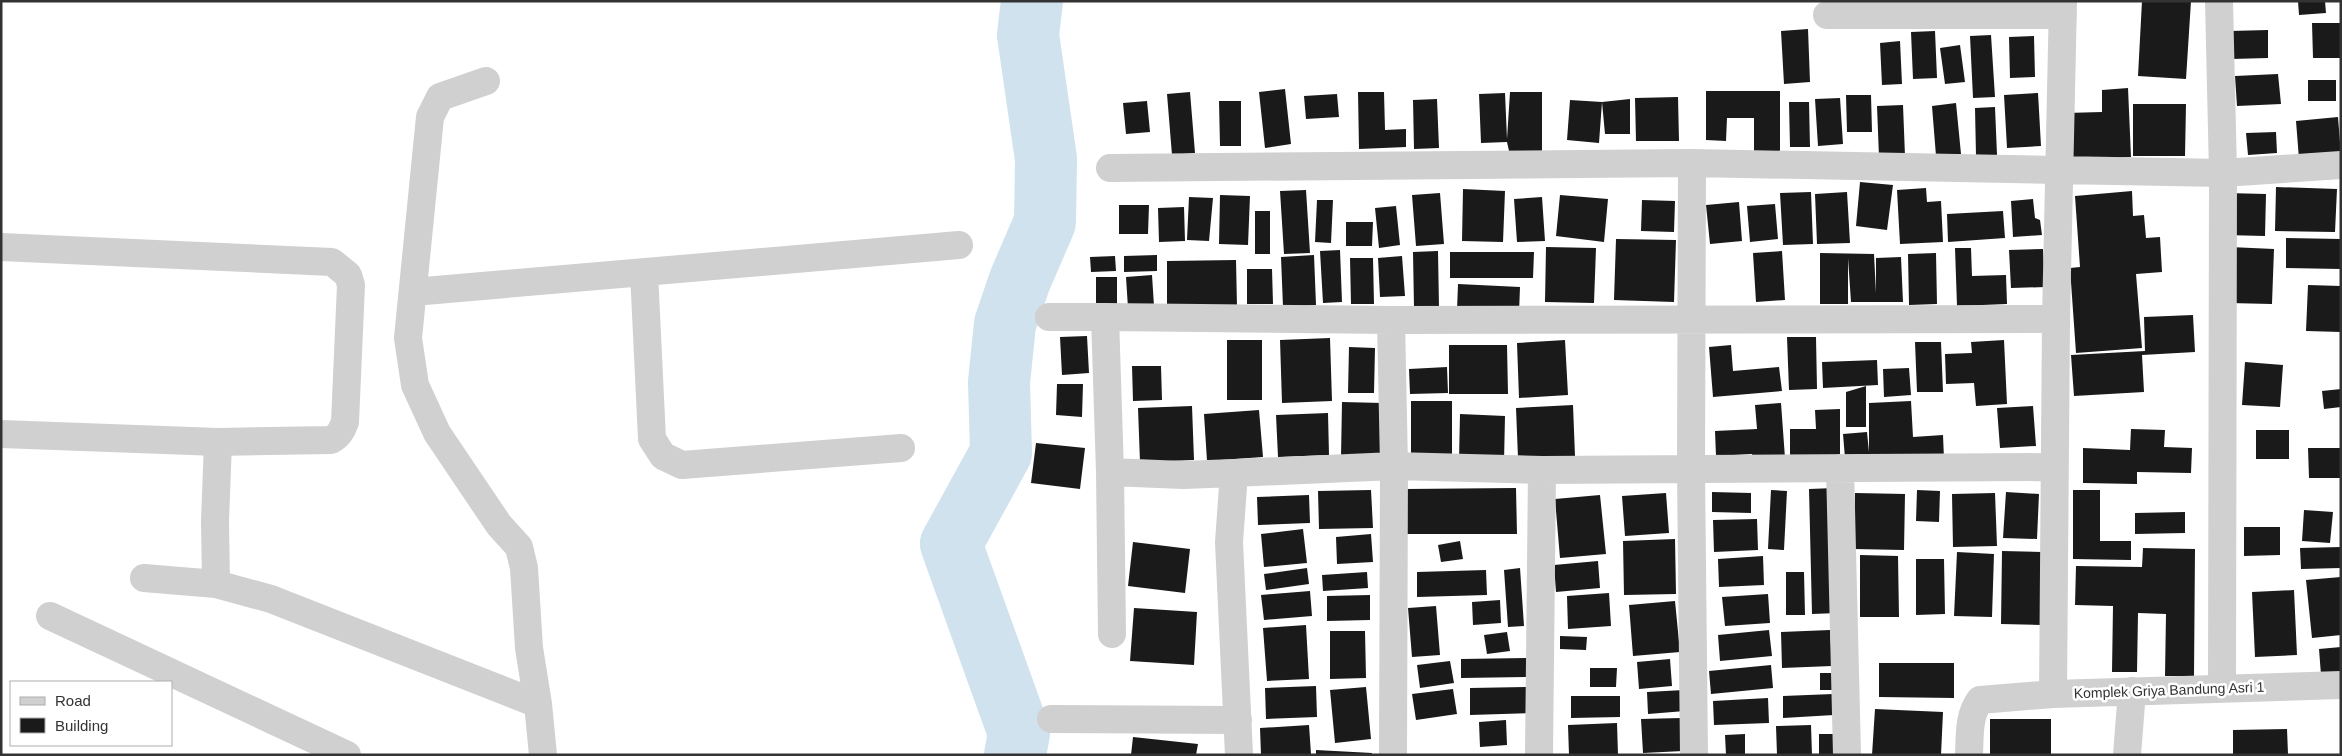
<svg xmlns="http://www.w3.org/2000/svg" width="2342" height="756" font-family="Helvetica,sans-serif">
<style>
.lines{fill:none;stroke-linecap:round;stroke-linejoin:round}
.river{stroke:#cfe2ee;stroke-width:62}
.building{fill:#1a1a1a}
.minor{stroke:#d0d0d0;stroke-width:28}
.labels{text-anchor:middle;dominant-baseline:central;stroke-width:5;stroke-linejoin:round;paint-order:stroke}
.street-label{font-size:14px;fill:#333;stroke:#fff}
</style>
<rect width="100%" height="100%" fill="#fff"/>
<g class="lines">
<path class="river" d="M1015 755 1019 733 951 544 1001 453 999 382 1005 324 1020 280 1045 222 1046 159 1028 35 1032 1"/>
</g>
<path class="building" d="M2142 1H2191L2186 79 2138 76Z
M2298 1H2325L2326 13 2299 15Z
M2312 23H2341V58H2313Z
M1808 29 1810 82 1784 84 1781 31Z
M2268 30V58L2231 59 2230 31Z
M1935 31 1937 78 1913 79 1911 32Z
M1991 35 1995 97 1973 98 1970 36Z
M2034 36 2035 77 2010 78 2009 37Z
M1900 41 1902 84 1882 85 1880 43Z
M1960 45 1965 82 1945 84 1940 48Z
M2278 74 2281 104 2237 106 2235 76Z
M2308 80H2336V101H2308Z
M2128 88 2131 157 2069 161 2066 113 2102 112V90Z
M1285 89 1291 144 1265 148 1259 92Z
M1706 91H1780V151H1754V118H1727L1726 141 1706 140Z
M1190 92 1195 153 1172 155 1167 94Z
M1358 92H1384L1385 130 1406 129V147L1359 149Z
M1510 92H1542V151H1509L1507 142 1481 143 1479 94 1505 93 1507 139Z
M2038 93 2041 146 2007 148 2004 95Z
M1337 94 1339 117 1306 119 1304 96Z
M1846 95H1871L1872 132H1847Z
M1678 97 1679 141H1636L1635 98Z
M1840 98 1843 144 1818 146 1815 99Z
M1437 99 1439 148 1414 149 1413 100Z
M1630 99V134H1605L1602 102 1599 143 1567 140 1570 100 1602 102Z
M1147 101 1150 132 1126 134 1123 103Z
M1219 101H1241V146H1220Z
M1789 102H1809L1810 147H1790Z
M1956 103 1961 154 1936 156 1932 106Z
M2133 104H2186L2185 156H2133Z
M1903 105 1905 156 1879 157 1877 106Z
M1995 107 1997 155 1976 156 1975 108Z
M2338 117 2341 155 2299 159 2296 121Z
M2276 132 2277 153 2248 155 2246 133Z
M1860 182 1893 185 1887 230 1856 226Z
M2276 187 2337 189 2335 232 2275 231Z
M1926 188 1927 202 1941 201 1943 242 1900 244 1897 190Z
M1463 189 1505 191 1503 242 1462 241Z
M1306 190 1310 253 1284 254 1280 191Z
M2132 191 2133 216 2144 215 2146 238 2160 237 2162 272 2136 274 2142 348 2076 353 2070 268 2080 267 2075 196Z
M1811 192 1813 244 1783 245 1780 193Z
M1847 192 1850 243 1817 244 1815 194Z
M1440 193 1444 244 1416 246 1412 195Z
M2226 193 2266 194 2265 236 2225 235Z
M1220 195 1250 196 1248 245 1219 244Z
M1560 195 1608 199 1604 242 1556 236Z
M1189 197 1213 198 1209 241 1187 240Z
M1542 197 1545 241 1517 242 1514 199Z
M2033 199 2035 218 2040 220 2042 235 2013 237 2011 201Z
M1317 200H1333L1331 243 1315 242Z
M1642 200 1675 201 1674 232 1641 231Z
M1739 202 1742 241 1710 244 1706 205Z
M1775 204 1778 239 1750 242 1747 206Z
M1119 205H1149L1148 234H1119Z
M1396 206 1400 245 1379 248 1375 208Z
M1184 207 1185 241 1159 242 1158 208Z
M1255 211H1270V254H1255Z
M2003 211 2005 238 1948 242 1947 214Z
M1346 222H1373L1372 246H1346Z
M2286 238 2341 239V269L2286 268Z
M1616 239 1676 240 1674 302 1614 300Z
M1546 247 1596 248 1594 303 1545 302Z
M2230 247 2274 249 2272 304 2229 303Z
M1955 248H1971L1972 276 2006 275 2007 304 1957 306Z
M2043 249 2045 287 2011 288 2009 250Z
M1340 250 1342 302 1323 303 1320 251Z
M1438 251 1439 307H1414L1413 252Z
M1782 251 1785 300 1756 302 1753 253Z
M1450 252H1534L1533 278H1450Z
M1820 253 1874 254 1876 293V258L1901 257 1903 302H1851L1848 258V304H1820Z
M1936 253 1937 304 1909 305 1908 254Z
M1157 255V271L1124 272V256Z
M1314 255 1316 305 1283 307 1281 257Z
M1115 256 1116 271 1091 272 1090 257Z
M1402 256 1405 296 1380 297 1378 258Z
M1350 258H1373L1374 304H1351Z
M1236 260 1237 307 1167 308V261Z
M1247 269H1272L1273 304H1247Z
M1152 275 1154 306 1128 308 1126 277Z
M1096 277H1117V306H1096Z
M1458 284 1520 287 1519 313 1457 310Z
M2308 285 2341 286V332L2306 331Z
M2193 315 2195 352 2142 355 2144 392 2074 396 2071 355 2145 351 2144 317Z
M1087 336 1089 373 1062 375 1060 337Z
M1787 337H1816L1817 389 1789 390Z
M1330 338 1332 401 1282 403 1280 340Z
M1227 340H1262V400H1227Z
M1565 340 1568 395 1519 398 1517 343Z
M2004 340 2007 404 1976 406 1974 383 1946 384 1945 354 1972 353 1971 342Z
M1915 342H1941L1943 392H1917Z
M1449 345H1507L1508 394H1449Z
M1731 345 1733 371 1779 367 1782 391 1713 397 1709 347Z
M1349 347 1375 348 1374 393H1348Z
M1877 360 1878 385 1823 388 1822 362Z
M2245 362 2283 365 2280 407 2242 405Z
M1132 366H1161L1162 400 1133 401Z
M1447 367 1448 393 1410 394 1409 369Z
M1909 368 1911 395 1884 397 1883 369Z
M1057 384H1083L1082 417 1056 415Z
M1866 386V427H1846V392Z
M2341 389V407L2324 409 2322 391Z
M1411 401H1452V462H1411Z
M1911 401 1913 437 1943 435 1944 459 1845 458 1843 434 1867 432 1869 452V403Z
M1342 402 1383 403 1382 458 1341 457Z
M1781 403 1785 458 1753 460 1752 454 1716 456 1715 431 1757 429 1755 405Z
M1573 405 1575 456 1518 458 1516 408Z
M1192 406 1194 460 1140 462 1138 408Z
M2033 406 2036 446 2000 448 1997 408Z
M1840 409V455L1790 456V429H1816L1815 410Z
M1259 410 1263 457 1207 461 1204 414Z
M1328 413 1329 455 1278 457 1276 415Z
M1460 414 1505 416 1504 462 1459 460Z
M2131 429 2165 430 2164 447 2192 448 2191 473 2137 472V484L2083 483V448L2130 450Z
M2256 430H2289V459H2256Z
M1036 443 1085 448 1080 489 1031 483Z
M2308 448H2341V478H2309Z
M1516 488 1517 534H1406V489Z
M1835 488 1838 613 1812 614 1809 489Z
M1371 490 1373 528 1319 529 1318 491Z
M1771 490 1787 491 1784 550 1768 549Z
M1917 490 1940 491 1939 522 1916 521Z
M2073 490H2100V541H2131V560L2073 559Z
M1712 492 1751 493V513L1712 512Z
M2006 492 2039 494 2037 539 2003 538Z
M1666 493 1669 533 1625 536 1622 496Z
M1855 493 1905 494 1904 550 1854 549Z
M1995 493 1997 546 1953 547 1952 494Z
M1309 495 1310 523 1258 525 1257 497Z
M1600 495 1606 554 1560 558 1555 499Z
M2304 510 2333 512 2330 543 2302 541Z
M2185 512V533L2135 534V513Z
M1757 519 1758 550 1714 552 1713 520Z
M2244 527H2280V555L2244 556Z
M1303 529 1307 563 1264 567 1261 534Z
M1371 534 1373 562 1337 564 1336 537Z
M1675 539 1676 594 1624 595 1623 541Z
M1460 541 1463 559 1441 562 1438 545Z
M1133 542 1190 549 1185 593 1128 586Z
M2341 547V568L2301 569 2300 548Z
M2143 548 2195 549 2194 676H2165L2166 614 2138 613 2137 672H2112L2113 606 2075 605 2076 566 2142 567Z
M2002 551 2042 552 2041 625 2001 624Z
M1957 552 1994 554 1992 617 1954 616Z
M1860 555 1898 556 1899 617H1860Z
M1763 556 1764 585 1719 587 1718 559Z
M1916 559H1944L1945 614 1916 615Z
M1598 561 1600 588 1556 592 1554 565Z
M1307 568 1309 584 1266 590 1264 574Z
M1520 568 1524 626 1508 627 1504 570Z
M1486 570 1487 595 1417 597V572Z
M1367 572 1368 588 1323 591 1322 575Z
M1786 572H1804L1805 615H1786Z
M2341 577V635L2312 638 2306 580Z
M2294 590 2297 655 2255 657 2252 592Z
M1310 591 1312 616 1264 620 1261 595Z
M1609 593 1611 626 1568 629 1567 596Z
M1768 594 1770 623 1725 626 1722 597Z
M1370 595V620L1327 621V596Z
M1500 600 1501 623 1473 625 1472 602Z
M1675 601 1680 652 1633 656 1629 605Z
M1436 606 1440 655 1412 657 1408 608Z
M1134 608 1197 612 1194 665 1130 661Z
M1306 625 1309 679 1267 681 1263 628Z
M1769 630 1772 656 1720 661 1718 635Z
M1830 630 1832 666 1782 668 1781 632Z
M1330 631H1365L1366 678 1330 679Z
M1507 632 1510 651 1487 654 1484 635Z
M1560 636 1587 637 1586 650 1560 649Z
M2341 647V674L2321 675 2319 649Z
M1529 658 1530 677 1461 678V659Z
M1670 659 1672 686 1639 689 1637 662Z
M1450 661 1454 683 1420 688 1417 665Z
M1879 663H1954V698L1879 697Z
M1771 665 1773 688 1711 694 1709 671Z
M1590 668H1617L1616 687H1590Z
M1820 673H1841L1840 690H1820Z
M1316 686 1317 717 1266 719 1265 688Z
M1366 687 1371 739 1335 743 1330 690Z
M1529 687 1530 713 1470 715V688Z
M1453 689 1457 714 1416 720 1412 694Z
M1684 690 1685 711 1648 714 1647 692Z
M1833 694 1834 715 1783 718V696Z
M1571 696H1620V717L1571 718Z
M1768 698 1769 723 1714 725 1713 701Z
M1875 709 1943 712 1941 755H1872Z
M1681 718 1683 751 1643 753 1641 719Z
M1990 719H2051V755H1990Z
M1506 720 1507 745 1480 747 1479 722Z
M1617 723 1618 755H1569L1568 725Z
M1309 725 1311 754 1261 755 1260 728Z
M1811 725 1812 755H1777L1776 726Z
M2287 729 2288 754 2233 755V730Z
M1745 734V755H1726L1725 735Z
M1819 734H1835V755H1819Z
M1133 737 1198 744 1196 755H1131Z
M1316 750 1372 753V755H1316Z"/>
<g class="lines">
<path class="minor" d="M2219 1 2223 173 2222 687
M1827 15H2063
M486 81 440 97 430 117 408 338 415 385 437 433 499 525 519 547 524 568 529 648 538 704
M1692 163 1691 469 1694 755
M1110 168 1692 163 2223 173 2341 165
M1 247 332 262 348 275 351 285 345 422C342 430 339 436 331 440L218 442 215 521 216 584 271 599 538 704 543 755
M644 272 652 439 663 456 682 465 901 448
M413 292 959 245
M1049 317H1105
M1391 320 1394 466 1393 755
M1 434 218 442
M1840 468 1847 755
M1110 472 1112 634
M1234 473 1183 475 1110 472 1105 317 1391 320 2056 319
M144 578 216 584
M50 616 347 755
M2053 694 2056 319 2063 1
M1051 719 1238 720
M1239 755 1229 542 1234 473 1394 466 1542 470 2054 467
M1539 755 1542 470
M1969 755C1970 736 1968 716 1980 700L2053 694 2341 685
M2127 755 2132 691"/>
</g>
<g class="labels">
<g class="street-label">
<text transform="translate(2169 690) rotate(-2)">Komplek Griya Bandung Asri 1</text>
</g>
</g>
<rect width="2342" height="756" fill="none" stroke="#333333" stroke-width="5"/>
<rect x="10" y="681" width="162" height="65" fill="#ffffff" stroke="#adadad"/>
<rect x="20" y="697" width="25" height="8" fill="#d0d0d0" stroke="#adadad"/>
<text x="55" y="706" font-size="15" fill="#333333">Road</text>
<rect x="20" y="718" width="25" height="15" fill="#1a1a1a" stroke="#adadad"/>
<text x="55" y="731" font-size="15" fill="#333333">Building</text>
</svg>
